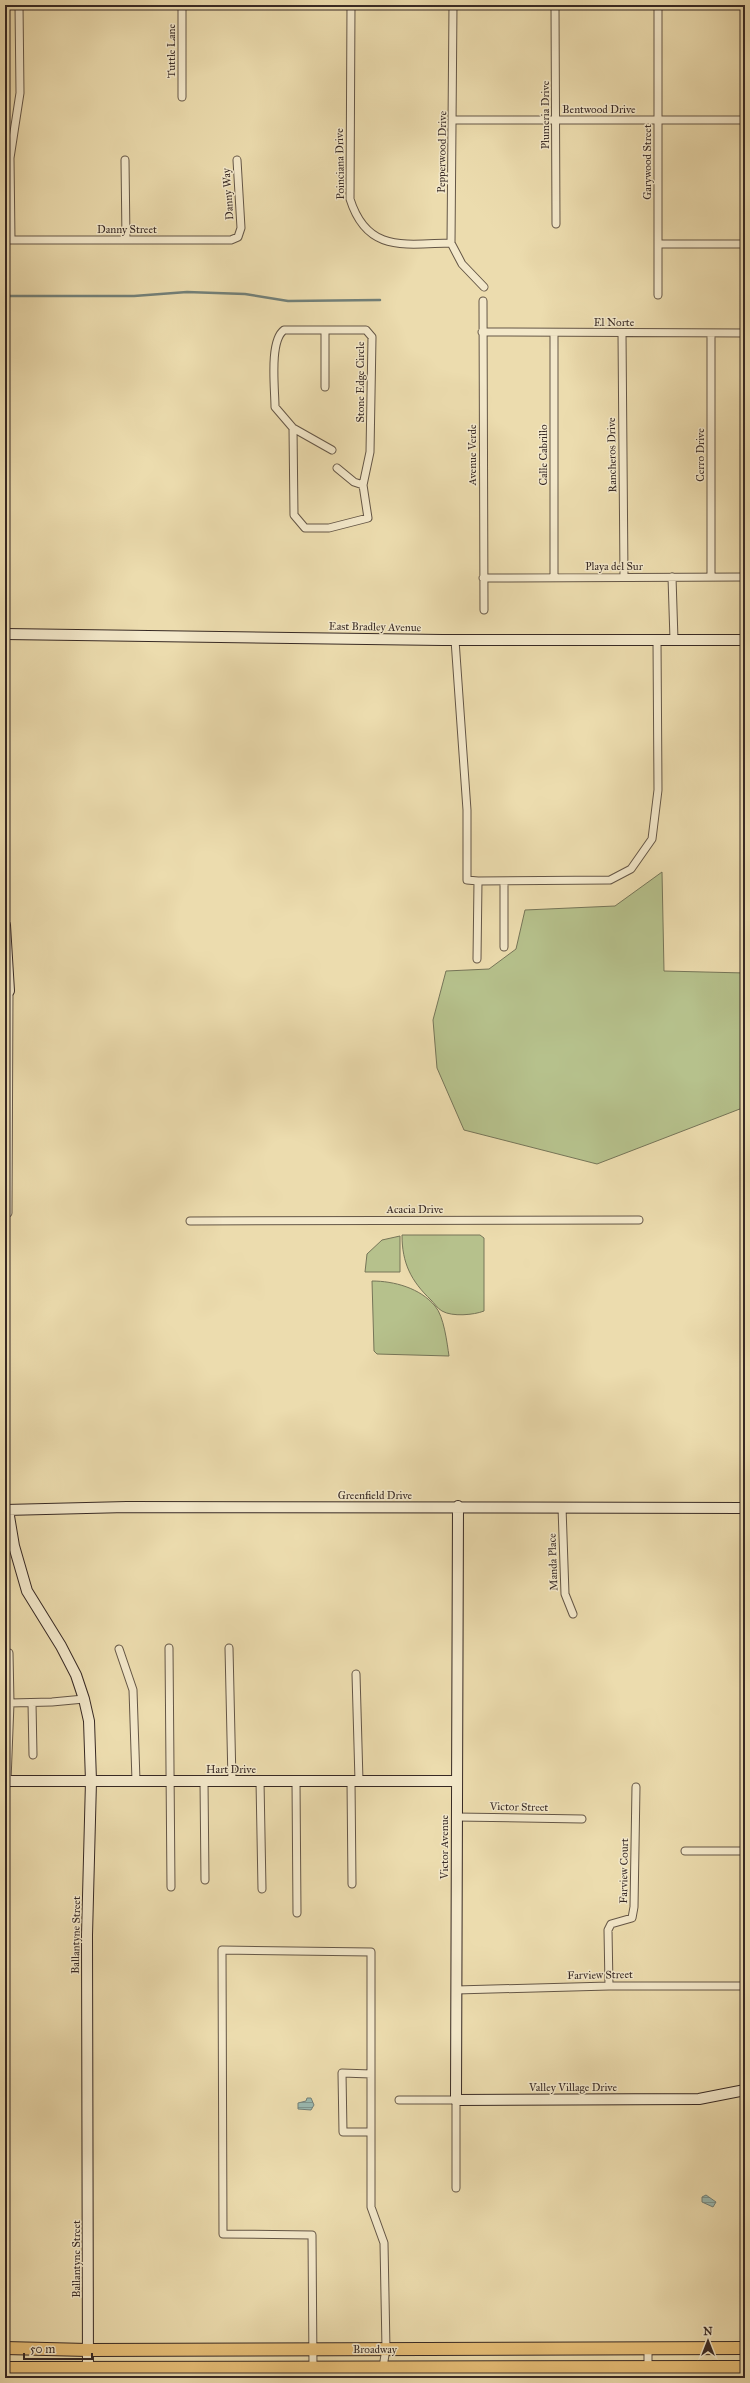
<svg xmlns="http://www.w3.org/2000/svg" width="750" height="2383" font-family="'IM FELL Great Primer',serif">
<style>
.grass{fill:#b6c18c;stroke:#767558}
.water{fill:url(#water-rules);stroke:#728079}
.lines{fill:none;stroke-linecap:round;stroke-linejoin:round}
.stream{stroke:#728079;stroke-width:2.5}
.street-casing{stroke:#645646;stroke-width:9}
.secondary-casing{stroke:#372924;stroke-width:12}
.primary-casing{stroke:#372924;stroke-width:14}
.street{stroke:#f3e8ca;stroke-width:7}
.secondary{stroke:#f3e8ca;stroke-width:10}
.primary{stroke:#e6be77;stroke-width:12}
.labels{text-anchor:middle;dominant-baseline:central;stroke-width:3;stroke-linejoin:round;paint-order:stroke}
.street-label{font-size:11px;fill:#372924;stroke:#f3e8ca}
</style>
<defs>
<pattern id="water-rules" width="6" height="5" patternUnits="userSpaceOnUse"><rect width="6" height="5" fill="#9abab2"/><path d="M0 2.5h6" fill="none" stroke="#7e9791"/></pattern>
</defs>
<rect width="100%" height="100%" fill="#ecdcae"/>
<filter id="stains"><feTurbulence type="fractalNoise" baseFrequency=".005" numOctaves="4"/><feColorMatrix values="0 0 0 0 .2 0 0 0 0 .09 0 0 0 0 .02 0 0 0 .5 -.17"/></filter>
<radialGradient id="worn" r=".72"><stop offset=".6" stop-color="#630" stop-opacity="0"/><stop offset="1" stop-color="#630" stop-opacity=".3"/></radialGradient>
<path class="grass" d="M662 872 664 971 745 973V1107L597 1164 464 1130 437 1068 433 1020 446 971 489 969 516 949 525 910 615 906Z
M402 1235H480L484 1238V1311C474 1315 452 1317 442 1311 438 1309 434 1303 431 1300 411 1281 402 1263 402 1235Z
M400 1236V1272H365L367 1254 382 1240Z
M372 1281C394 1281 420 1288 435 1306 444 1316 447 1343 449 1356L377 1354 374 1351Z"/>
<path class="water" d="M307 2098H311L314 2105 311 2110 298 2109V2103L306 2101Z
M706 2195 716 2202 713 2207 702 2202V2197Z"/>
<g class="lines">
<path class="stream" d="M5 296H134L187 292 245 294 288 301 380 300"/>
<g class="street-casing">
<path id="street" d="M182 5V97
M351 5 350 199C367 253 404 244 451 243
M453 5 451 243 462 264 484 287
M555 5 556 224
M658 5V295
M453 120H745
M125 160 126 240
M5 240H231L238 237 241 228 237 160
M11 240 10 158 20 93 19 5
M658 244H745
M483 301 484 610
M284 330H366L372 337 370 452 363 485 368 518 329 528H305L294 515 293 428 275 407C275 389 269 341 284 330Z
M482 332 745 333
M554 333V577
M622 333 624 577
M711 333V577
M325 387V330
M293 428 332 450
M337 468 354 482 363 485
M672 577 674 640
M483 578 745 577
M455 640 467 810V880L478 881 610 880 631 869 652 839 658 790 657 640
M504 881V947
M477 959 478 881
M8 1213 9 991
M190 1221 639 1220
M562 1507 565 1594 573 1614
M169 1648 171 1887
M229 1648 232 1781
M119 1649 133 1690 136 1781
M5 1653H9L10 1703
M356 1674 359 1781
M32 1703 33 1755
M7 1781 10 1703 52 1702 84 1699
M204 1781 205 1880
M260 1781 262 1889
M296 1781 297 1913
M351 1781 352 1884
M456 1817 582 1819
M685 1851H745
M609 1986 608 1930 611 1924 632 1918 634 1907 636 1787
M456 1990 609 1986H745
M371 2074 342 2073 343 2132H371
M399 2100H456V2188
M648 2348V2378
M313 2367 312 2235 223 2234 222 1950 371 1952V2207L384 2243 386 2349 383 2367"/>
</g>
<g class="secondary-casing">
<path id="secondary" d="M5 634 442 640H745
M5 925 9 991H5
M458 1506 456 2100 699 2099 745 2090
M5 1510 127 1507 745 1508
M8 1510 14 1546 27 1591 61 1646 76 1675 84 1699 89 1721 91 1781 87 1935 88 2378
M5 1781H456"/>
</g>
<g class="primary-casing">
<path id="primary" d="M5 2348 88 2350 745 2348
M5 2368 745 2367"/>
</g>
<use href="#street" class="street"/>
<use href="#secondary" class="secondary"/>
<use href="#primary" class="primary"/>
</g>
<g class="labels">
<g class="street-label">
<text transform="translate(171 51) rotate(-90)">Tuttle Lane</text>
<text x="599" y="109">Bentwood Drive</text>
<text transform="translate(545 115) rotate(-90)">Plumeria Drive</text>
<text transform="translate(442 152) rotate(-89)">Pepperwood Drive</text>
<text transform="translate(647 162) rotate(-90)">Garywood Street</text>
<text transform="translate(340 164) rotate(-91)">Poinciana Drive</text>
<text transform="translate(228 194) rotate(-94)">Danny Way</text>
<text x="127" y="229">Danny Street</text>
<text x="614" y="322">El Norte</text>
<text transform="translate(360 382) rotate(-90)">Stone Edge Circle</text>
<text transform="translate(472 455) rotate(-90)">Avenue Verde</text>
<text transform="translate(543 455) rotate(-90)">Calle Cabrillo</text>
<text transform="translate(612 455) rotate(-91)">Rancheros Drive</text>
<text transform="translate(700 455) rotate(-90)">Cerro Drive</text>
<text x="614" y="566">Playa del Sur</text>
<text transform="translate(375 627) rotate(1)">East Bradley Avenue</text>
<text x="415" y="1209">Acacia Drive</text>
<text x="375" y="1495">Greenfield Drive</text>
<text transform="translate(553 1562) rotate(-92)">Manda Place</text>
<text x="231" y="1769">Hart Drive</text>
<text transform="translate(519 1807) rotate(1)">Victor Street</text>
<text transform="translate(444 1847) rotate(-90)">Victor Avenue</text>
<text transform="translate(624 1871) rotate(-89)">Farview Court</text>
<text transform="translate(76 1935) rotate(-89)">Ballantyne Street</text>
<text transform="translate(600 1975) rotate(-1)">Farview Street</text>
<text x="573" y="2087">Valley Village Drive</text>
<text transform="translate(76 2259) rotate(-90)">Ballantyne Street</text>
<text x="375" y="2349">Broadway</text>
</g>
</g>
<rect width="750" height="2383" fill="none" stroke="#ecdcae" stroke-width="20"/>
<rect x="6" y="6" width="738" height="2371" fill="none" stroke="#372924" stroke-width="2"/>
<rect x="10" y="10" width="730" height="2363" fill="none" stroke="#372924"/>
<g transform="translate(708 2341)" stroke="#f3e8ca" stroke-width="3" paint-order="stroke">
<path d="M0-3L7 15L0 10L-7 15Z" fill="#372924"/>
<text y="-6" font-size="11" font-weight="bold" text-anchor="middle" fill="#372924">N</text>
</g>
<path d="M24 2353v6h68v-6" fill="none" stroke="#372924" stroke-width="2"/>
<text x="30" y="2353" font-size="12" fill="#372924" stroke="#f3e8ca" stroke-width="3" paint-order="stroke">50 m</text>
<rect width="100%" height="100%" filter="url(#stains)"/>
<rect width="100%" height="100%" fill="url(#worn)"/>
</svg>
